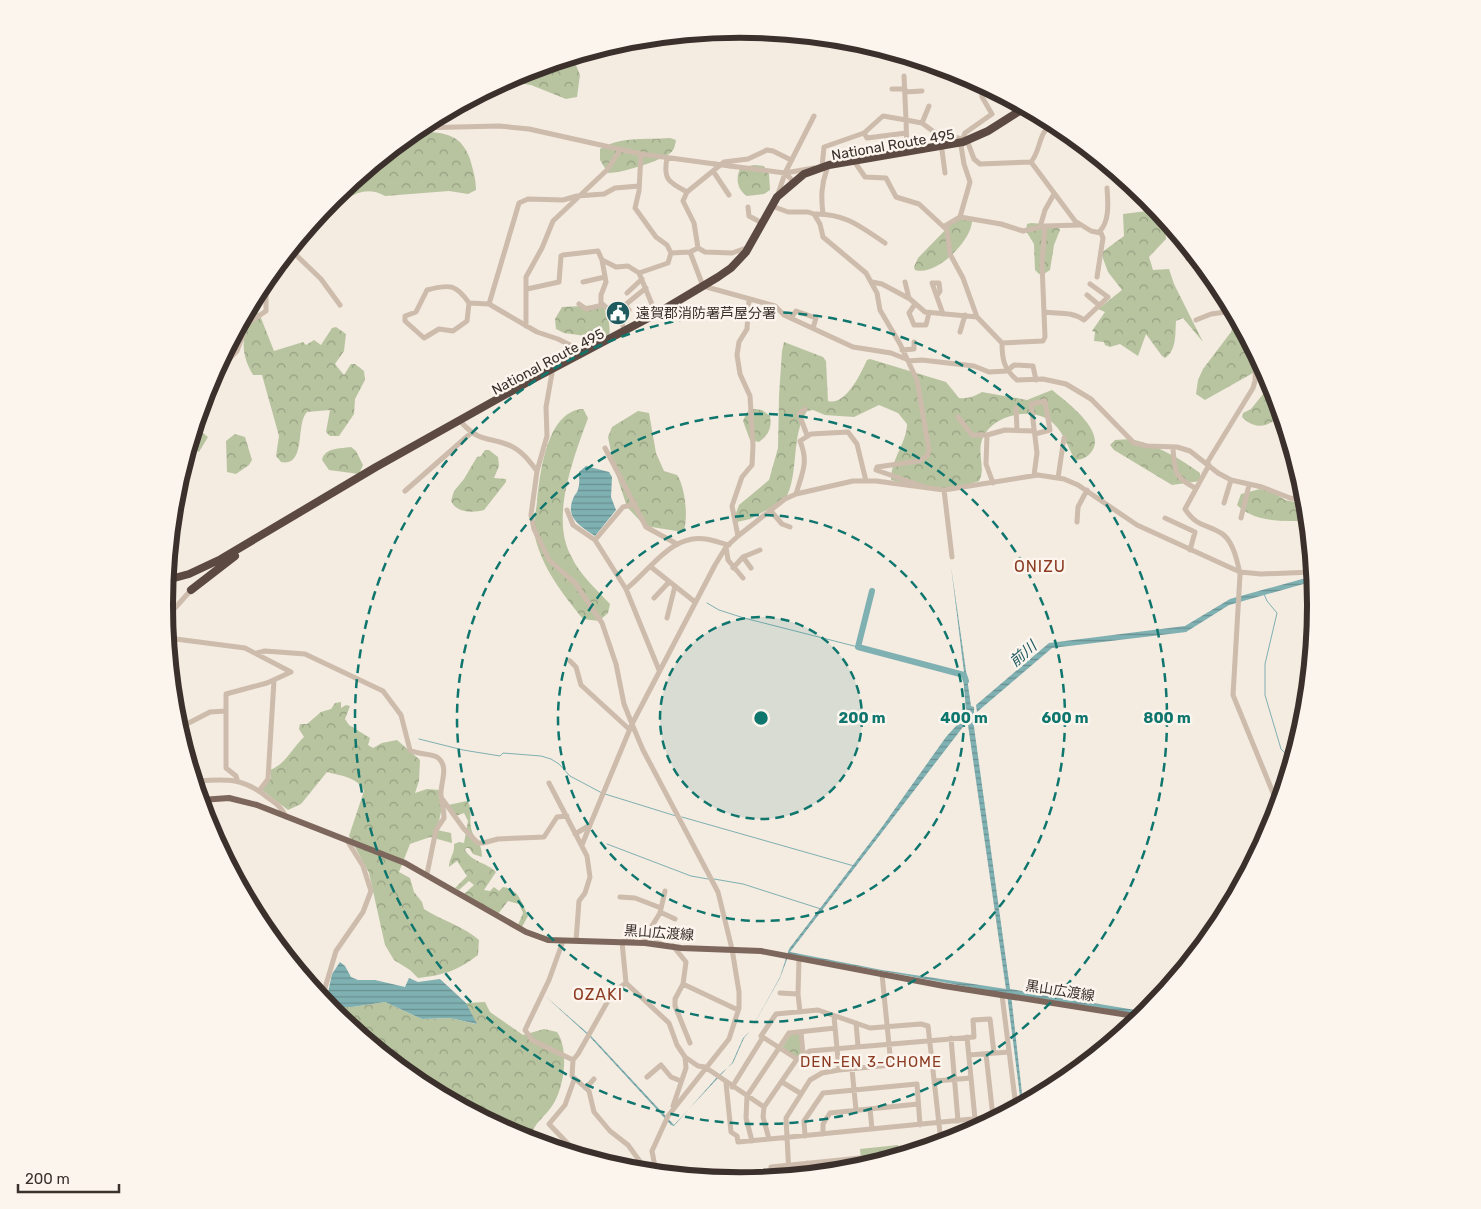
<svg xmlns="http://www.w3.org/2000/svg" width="1481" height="1209" font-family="Rubik,'Noto Sans JP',sans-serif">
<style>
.forest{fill:url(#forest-crowns)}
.water{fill:url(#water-rules)}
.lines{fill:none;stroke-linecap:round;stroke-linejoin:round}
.stream{stroke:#7fb0b2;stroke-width:1}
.river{stroke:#7fb0b2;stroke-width:6}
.minor{stroke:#cdbbac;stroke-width:5}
.major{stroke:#7d675c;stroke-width:6}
.highway{stroke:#5c4a42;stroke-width:8}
.minor-bridge{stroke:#cdbbac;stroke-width:5}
.ring{fill:none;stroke:#0f766e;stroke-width:2.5;stroke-dasharray:9 6}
.labels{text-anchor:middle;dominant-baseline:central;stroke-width:5;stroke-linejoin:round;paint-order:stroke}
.street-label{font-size:14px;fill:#3b302b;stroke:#fbf5ee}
.poi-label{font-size:14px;fill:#3b302b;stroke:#fbf5ee;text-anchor:start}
.water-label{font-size:15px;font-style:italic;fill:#1f5a5e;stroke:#fbf5ee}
.neighbourhood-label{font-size:15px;letter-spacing:1px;fill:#8c3b22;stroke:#fbf5ee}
.quarter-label{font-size:16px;letter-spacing:1px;fill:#8c3b22;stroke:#fbf5ee}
.rim{fill:none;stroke:#3b302b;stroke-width:6}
.centre{fill:#0f766e;stroke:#fbf5ee;stroke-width:2.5}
.ring-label{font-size:15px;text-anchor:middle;font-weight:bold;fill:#0f766e;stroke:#fbf5ee;stroke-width:5;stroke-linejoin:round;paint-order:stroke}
</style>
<defs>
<pattern id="forest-crowns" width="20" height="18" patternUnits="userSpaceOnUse" patternTransform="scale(1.25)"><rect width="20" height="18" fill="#b8c4a0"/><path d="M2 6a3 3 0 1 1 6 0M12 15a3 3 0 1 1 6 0" fill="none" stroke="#97a083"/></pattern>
<pattern id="water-rules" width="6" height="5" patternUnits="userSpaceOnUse" patternTransform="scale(1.25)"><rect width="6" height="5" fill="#7fb0b2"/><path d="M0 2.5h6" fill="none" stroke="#699091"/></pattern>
</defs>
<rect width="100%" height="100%" fill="#f4ebe1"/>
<path class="forest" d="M544 65 545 69 559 70 576 65 580 75 577 97 566 99 531 85 504 81 520 72Z
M415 131C441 133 460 131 470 159 473 170 476 179 476 190L468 194 449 191 385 196C370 188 360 191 346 199L342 197 340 192Z
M670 138 676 140C675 146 674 151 669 154 657 162 622 173 608 173L600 160V149C621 136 646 140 670 138Z
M755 165 764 166 769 174 770 190 764 194 747 196C737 190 735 177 741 167Z
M1154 207 1165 218 1166 239 1149 257 1153 270 1169 269 1174 284 1203 342 1183 318 1176 321C1175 334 1177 350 1165 358L1162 356 1146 334 1138 356 1120 344 1110 347 1105 345 1104 342 1094 341 1095 332 1092 331 1105 312 1098 309 1122 290 1108 272 1101 253 1124 236 1123 214 1147 211Z
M963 218 972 221C972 240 936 277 915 270L914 267 918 258 955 220Z
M1031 223 1057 225 1060 230 1054 245 1050 270 1044 274H1039L1035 270 1034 244 1026 231 1027 224Z
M602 305C608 313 612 330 608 339L564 333 556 329 555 319 562 307Z
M253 311 259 313 274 351 303 342 306 345 314 340 321 345 332 328 336 327 346 334 344 351 335 364 344 375 351 364H355L364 371 365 380 355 399 354 414 339 436H330L326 432 330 410 307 412C295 424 307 467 281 462L276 456 279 436 262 375H253C244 360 241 345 246 329H248L249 317Z
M1236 315 1257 356 1253 373 1205 400 1196 394 1198 380 1203 369 1231 332Z
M784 342 823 357 826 361 828 401C846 406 861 373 867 360L870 359 946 382 959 398C968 399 975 396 982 392L1027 400 1052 390C1067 402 1106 431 1092 451 1088 457 1082 460 1075 460 1069 449 1063 432 1054 424 1035 405 991 414 982 440 977 454 986 469 979 481L956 489 914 486 891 480C891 459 907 442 907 424L898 413 879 405 854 417 825 415 813 410 807 411C790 437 800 473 785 500L750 519 737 522 736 513 739 505 769 480 778 448 779 396 782 351Z
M1272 383 1282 414C1269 427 1256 431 1242 417L1243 413 1251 409Z
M583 409 588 418C574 457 550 517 571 556 580 575 596 589 610 604L608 613 599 621 583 619C562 593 543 569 535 537 532 527 536 512 537 502 540 475 546 411 583 409Z
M753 409 762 410 770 416C772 427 769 435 759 442L750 440 743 421 747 412Z
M638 411 649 413 656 453 664 471 677 475C685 486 689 520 683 532L645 526 627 507 614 467 608 437 612 427Z
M195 427 208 437 199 452 190 446Z
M235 434 245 437 252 460 249 465 236 474 227 472 226 441Z
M1131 439C1158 446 1178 457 1200 473V481L1172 485 1114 450 1110 445 1115 440Z
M351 447 356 451 363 465 359 474 329 470 322 460C325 447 340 449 351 447Z
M485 450H489L498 457 499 466 494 478 506 479V482L484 510C473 513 456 513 451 501L454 491 464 479 477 457 481 456Z
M1260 489 1271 491 1285 500 1306 504 1308 521C1284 521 1255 523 1237 505L1241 494Z
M341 702V708L346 705 350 706 345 719 349 725 370 738 368 745 373 748 382 743 397 740 420 760 419 781 415 793 427 789 439 790 445 805 441 812 437 830 451 833 452 843 430 837 410 844 399 872 410 878 414 892 422 902 424 909C441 920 465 927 479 940L478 955C457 971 444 975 418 978L410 970 394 960 385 945 369 873 349 836 364 791C358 777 341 776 327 772L301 804 288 810 262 790 271 778 270 770C286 764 292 748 304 737L299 729 300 724H307L321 712 331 709 335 703Z
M467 801C473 807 469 819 471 828 474 841 482 840 482 857L473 854 469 848H466L465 850C473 863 486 862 496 872L484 890 490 891 494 887 499 891 503 887C519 889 522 903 528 916L522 927 518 925 523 913 519 904 508 901 498 914 464 894 474 885 469 881 459 890 455 888 467 876 457 861 449 867C449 858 455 854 454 844L459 842 464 843 468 821 464 813 456 816 448 805Z
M385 1002 422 1019 450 1018 476 1024 466 1003 485 1002 490 1012 523 1035 544 1029 557 1032C570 1050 564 1094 549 1110 541 1120 536 1122 531 1135L573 1152 520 1136 420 1083 330 1007H352Z
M800 1033 802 1053 796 1057 782 1048 791 1034Z
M898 1145 899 1155 862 1166 860 1149Z"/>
<path class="water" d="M586 466 609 472 612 477 611 497 616 510 595 536C581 527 565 518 573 499 574 495 578 492 578 489 580 484 579 477 579 472Z
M951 566 971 706 974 707V727L1010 989 1147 1012 1144 1015 1011 994 1023 1103 1021 1104 1007 994 789 954 780 978 750 1031 744 1038 733 1063 718 1076 674 1126 671 1125 590 1037 544 995 591 1036 674 1125 732 1063 743 1038 750 1031 780 977 789 949 882 827 946 737 965 716 966 723 790 952 882 970 1006 989 966 711 963 675 964 672Z
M1313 576 1314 581 1229 605 1186 632 1052 648 977 712 976 705 1049 643 1185 626 1230 599Z
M340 962 345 966 351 977 358 980H375L405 987 409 978 418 982 440 979 466 1003 477 1024 450 1018 422 1019 385 1002 352 1007H329L326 1002 332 974Z"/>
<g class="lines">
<path class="stream" d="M1264 594 1267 601 1277 613 1265 664V695L1281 749 1292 760
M707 603 719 610 744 618 858 647
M419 739 463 750 500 756 503 753 541 756 551 759 559 764 570 776 602 793
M605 794 676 816
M682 817 854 866
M607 844 691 876 708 879
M714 879 743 884 821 909"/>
<path class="river" d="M872 591 858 647 964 675 966 681"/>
<path class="minor" d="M904 76 906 120 922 123 934 132 962 139
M892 89H905
M905 92 922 91
M922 123 929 106
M417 128 499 126 529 129 641 154 715 164
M864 133 867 138 906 133
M962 141 965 133 992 114 982 97 981 83
M968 143 974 159 980 164 1031 162C1042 149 1037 131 1055 123
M942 150 945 173
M641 154 639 191 635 208 656 237 667 245 671 253 690 252 698 248 694 223 683 201 687 192 724 162 748 159 767 150 773 151 791 160
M667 158C663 179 668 182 687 192
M854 161 865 177 886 178 896 197 919 204 947 230 950 254 963 278 977 317
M1031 162 1075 221 1091 231 1101 233 1103 238 1097 277
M730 166 785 173 793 181
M822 167 824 147 864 133 883 116 906 120 907 152
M713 171 729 195
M785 173 814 168
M1137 189 1140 202 1153 204
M777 197 785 173 814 116
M772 206 788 212H808L814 214 820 224 823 237 866 273 877 293 880 310 900 344 917 380 929 450 927 456 919 461 877 467 876 470 925 487
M748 207 749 216 762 223
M814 214C845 213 861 227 885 243
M823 214C821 198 821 185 827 169
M960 217 970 182 964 164 961 146
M945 226 960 217 1001 224 1023 231 1045 226 1080 225
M1040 227 1045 210 1054 194
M1099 232C1110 222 1108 202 1107 188
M698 248 705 252 732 253 749 247
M1189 248 1188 259 1201 262
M690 252 703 286 775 306 784 315 853 347 891 353 906 359
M294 253 321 279 340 305
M602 260 606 282 601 295V303L619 318 625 330
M1208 272V271
M639 273 668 263 671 253
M583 282 605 277
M872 282 882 284 910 299 925 312 977 317 1002 343C1002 360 1004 369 1017 380L1043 379 1066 384 1091 399 1134 443 1147 446 1177 447 1190 451 1218 473 1231 480 1262 487 1290 498 1306 500
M905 282 909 298
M527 289 559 282 561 256 563 255 598 251 602 260 616 267 628 266 639 273 656 314
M627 293 642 279
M938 294 940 291 939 283H932L943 314
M1087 295 1099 305
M1224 297 1227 312
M469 303 467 321 453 331 439 329 424 338 405 321V316L416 312 427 290C450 284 456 284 469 303L489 304 537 332 558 339 584 352
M489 304 519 203 528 199 563 200 577 196 604 194 615 188 639 186
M579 304 586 309 603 305
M915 304 909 313 914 325H926L929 313
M1044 312C1058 314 1072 311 1084 320L1108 297 1090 284
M619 318 629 310 625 305 646 288
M791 318 796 311 816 318 813 328
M1196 320 1211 314 1233 311
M526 326V277L542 248 553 221 607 170 620 150
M960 332 965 315
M1002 343 1043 341 1045 337 1042 264 1045 226
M902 350 914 349V342
M908 361 922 360 974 366 989 372 1007 371 1014 365 1033 366 1036 380
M552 373 546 407 547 436 537 471 531 515 534 529 549 560 575 583 602 623 616 664 624 704 632 724 590 825 575 834
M213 376 237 351 247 324 266 311V284L294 253 314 221
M1016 408 1017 430
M805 409 799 414 807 435
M958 417 972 435H987L1005 430 1034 431
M462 423C481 444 490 436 511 446 522 451 530 462 537 471
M987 435 986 464 993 483
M605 448 646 527 677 544
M1173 449C1175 472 1174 477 1195 488
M1207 463 1253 388 1255 381 1256 353
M1209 465 1185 509C1198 528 1205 523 1221 533 1233 540 1238 563 1240 575L1233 695 1278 805
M1034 475 1037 453 1031 404 1045 401 1050 430 1035 434
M1058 478 1064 438
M944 490 952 557
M405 491 471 433
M796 494C802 473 809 463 800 441L811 434 848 432 857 444 866 481
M1224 503 1231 480
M567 510 573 525 595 540 626 589 659 670
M770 510 782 524 790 527
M1165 518 1195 532 1190 550
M1241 518 1249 485
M1077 522 1078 507 1087 490
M738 536 732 506 742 477 752 465 753 446 750 396 740 374 737 355 739 342 747 329 749 299
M595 540 623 507 635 504
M726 547 728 560 743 578
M743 557 751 568
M651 567 695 602
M733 568 743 557 760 550
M626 589C650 571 671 533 706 539 713 540 721 543 729 545
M654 598 669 582
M166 618 192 589
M667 618 675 586
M168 638 245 648 291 672 267 683 226 694V768L236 776 237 779
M257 653 265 651 305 654 383 691 401 715 410 750C419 755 429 753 437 757 450 766 440 783 441 795 442 803 444 810 444 818L436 830 427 874
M570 661 576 667 581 685 629 729
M179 728 210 712 226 711
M195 781C226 779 242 777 267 797 275 803 282 807 286 817
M549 783 587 856 590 877 585 893 579 901 576 941
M259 791 268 779 274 680
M443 800 464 829 478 843H483L498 839 544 837 557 817 567 816
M582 845 590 825
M620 897 635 898 661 908
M660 912 675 919
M645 937 660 913 665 891
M563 941 549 980 525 1030 532 1040 573 1060
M662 944 640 936 622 942 626 983 669 1023 677 1045 685 1057 686 1068 673 1106
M673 946 686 962 683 984 738 1010
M799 959 798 994 800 1012
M882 974 891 1065
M626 983 613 992 578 1054 573 1060 572 1076 589 1091 594 1112 610 1131 628 1145 647 1171
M683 984 675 999V1006L690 1043
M780 993 798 994
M1002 995 1016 1107
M322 998 336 951 363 912 371 891 363 866 348 842
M834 1016 839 1070
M856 1023 858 1046
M801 1032 803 1053
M967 1037 975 1119
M951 1038 958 1121
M969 1055 1009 1052
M685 1057 698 1066 705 1067 764 1107
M797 1059 761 1036 776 1014 818 1010 870 1028 921 1024 928 1026 941 1142
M852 1069 856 1110
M647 1077 661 1065 671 1077 681 1081
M574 1080 565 1105 549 1124 574 1150
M935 1081 971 1078
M782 1082 800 1093
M726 1083 731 1132 737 1136 738 1142 993 1117 986 1054
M732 1087 763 1037
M586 1088 594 1079
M870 1109 872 1129
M823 1134V1124L830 1113 918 1104
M805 1136 804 1121 823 1093 917 1084 920 1125
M769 1139 763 1117 764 1107 797 1059 810 1051 974 1037 973 1020 990 1019 994 1053
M752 1141 746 1118 747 1096 789 1033 835 1028
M842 1160 843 1170
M824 1162 825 1172
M807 1163 808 1174
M656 1172 652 1151 668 1116 729 1039 739 1008V992L732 949 718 892 643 750 632 724 715 565 726 547 738 536 785 499 796 494 853 481H876L944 490 1038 475 1064 479 1078 485 1137 525 1240 572 1261 574 1313 572
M789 1175 786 1118 810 1080 822 1073 839 1070 933 1061
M772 1177 771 1167 860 1158 861 1167"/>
<path class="major" d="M201 800 229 798 257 805 405 863 526 932 548 940 645 943 681 948 761 951 944 986 1141 1017"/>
<path class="highway" d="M167 580 189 574 221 559 376 467 535 378 656 314 718 277 731 268 746 252 777 197 804 174 829 165 963 142 988 131 1026 107
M191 590 235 556"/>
<path class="minor-bridge" d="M715 164 730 166"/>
</g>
<circle cx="761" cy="718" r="101" fill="#0f766e" fill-opacity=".12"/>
<g class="ring">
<circle cx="761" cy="718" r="101"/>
<circle cx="761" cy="718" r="203"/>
<circle cx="761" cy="718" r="304"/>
<circle cx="761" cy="718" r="406"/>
</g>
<defs>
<g id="civic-disc" transform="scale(1.25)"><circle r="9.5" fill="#1f5a5e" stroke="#fbf5ee"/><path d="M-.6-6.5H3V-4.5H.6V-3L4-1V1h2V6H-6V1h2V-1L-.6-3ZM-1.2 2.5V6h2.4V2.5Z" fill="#fff"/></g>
</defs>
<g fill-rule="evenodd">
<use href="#civic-disc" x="618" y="313"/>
</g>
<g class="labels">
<g class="street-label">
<text transform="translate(893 145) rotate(-10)">National Route 495</text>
<text transform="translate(548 362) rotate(-28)">National Route 495</text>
<text transform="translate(659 933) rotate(4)">黒山広渡線</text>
<text transform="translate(1060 991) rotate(9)">黒山広渡線</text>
</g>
<g class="poi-label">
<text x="636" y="313">遠賀郡消防署芦屋分署</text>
</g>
<g class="water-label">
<text transform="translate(1023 654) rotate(-41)">前川</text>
</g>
<g class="neighbourhood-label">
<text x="871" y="1062">DEN-EN 3-CHOME</text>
</g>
<g class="quarter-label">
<text x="1040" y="566">ONIZU</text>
<text x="598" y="994">OZAKI</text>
</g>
</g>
<path d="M0 0H1481V1209H0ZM173 605a567 567 0 1 1 1134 0a567 567 0 1 1-1134 0Z" fill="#fbf5ee" fill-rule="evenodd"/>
<path class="rim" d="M173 605a567 567 0 1 1 1134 0a567 567 0 1 1-1134 0Z"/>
<circle cx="761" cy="718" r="8" class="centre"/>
<g class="ring-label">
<text x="862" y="723">200 m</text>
<text x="964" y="723">400 m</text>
<text x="1065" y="723">600 m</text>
<text x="1167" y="723">800 m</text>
</g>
<path d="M18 1184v8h101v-8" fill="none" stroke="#3b302b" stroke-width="2.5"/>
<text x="25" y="1184" font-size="15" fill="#3b302b" stroke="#fbf5ee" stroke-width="4" paint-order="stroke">200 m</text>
</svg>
